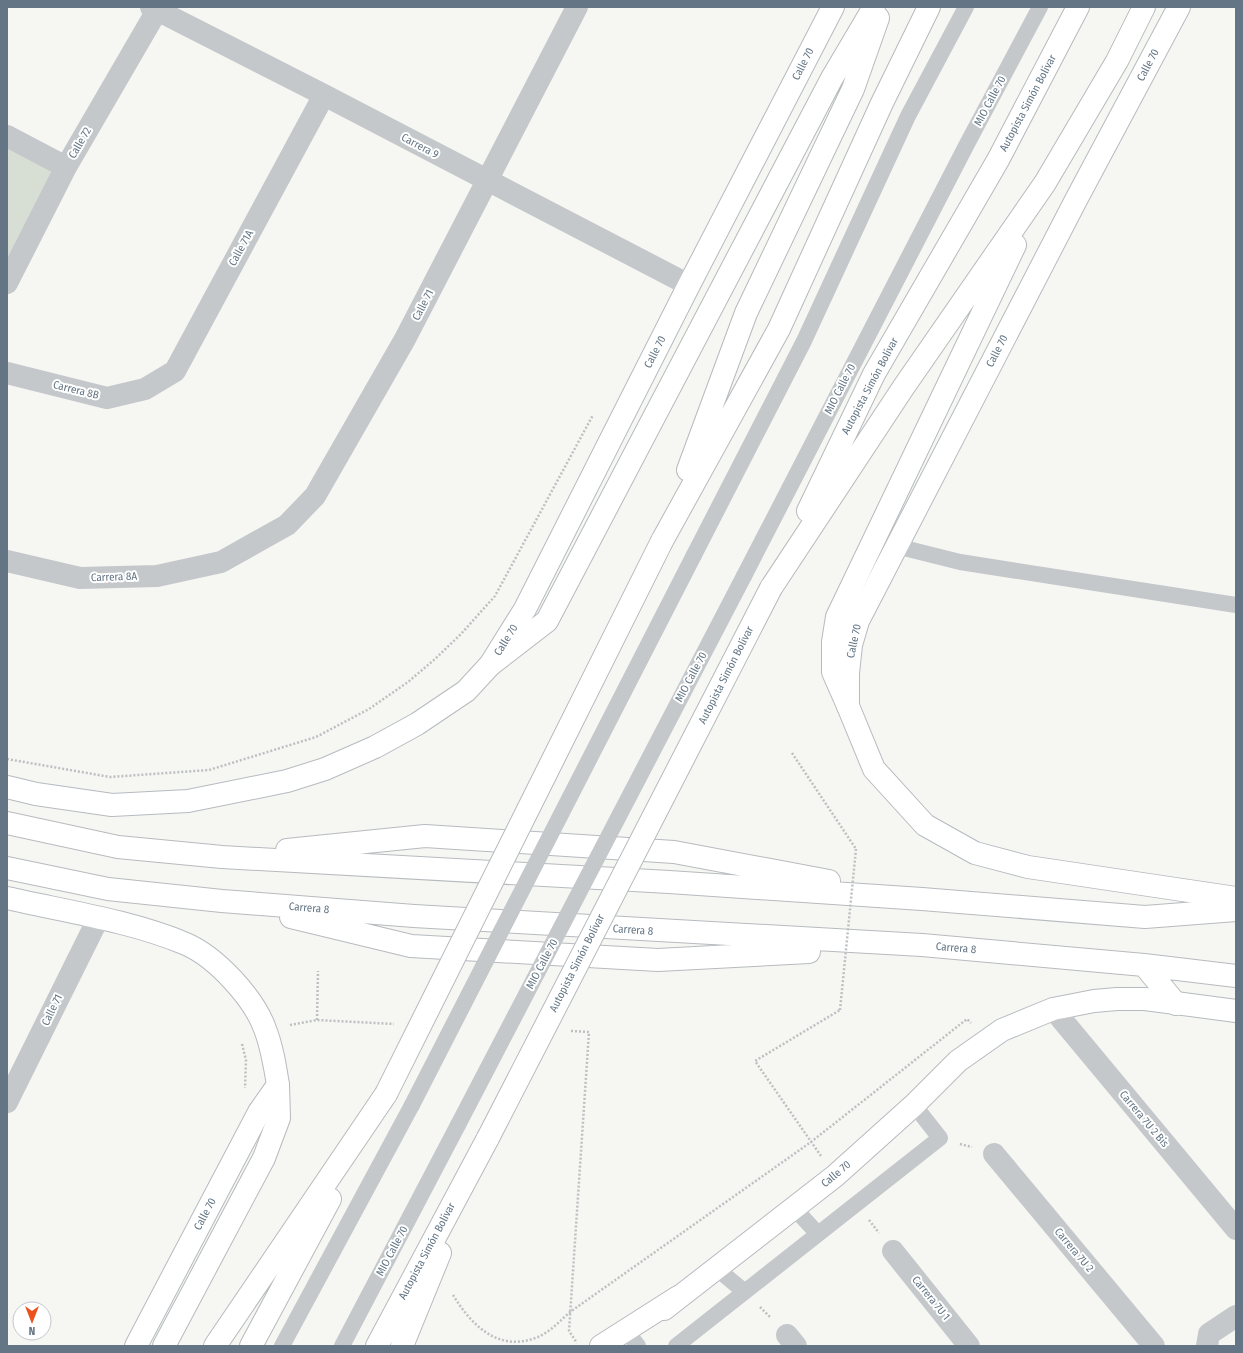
<svg xmlns="http://www.w3.org/2000/svg" width="1243" height="1353" font-family="'Fira Sans Condensed',sans-serif">
<style>
.green{fill:#d7ded4}
.lines{fill:none;stroke-linecap:round;stroke-linejoin:round}
.secondary-casing{stroke:#b6bbc0;stroke-width:24}
.primary-casing{stroke:#b7bbbf;stroke-width:24}
.highway-casing{stroke:#b6babd;stroke-width:24}
.path{stroke:#bdc0c2;stroke-width:2.5;stroke-dasharray:2 2;stroke-linecap:butt}
.lane{stroke:#c4c8cb;stroke-width:16}
.street{stroke:#c4c8cb;stroke-width:22}
.secondary{stroke:#fff;stroke-width:22}
.primary{stroke:#fff;stroke-width:22}
.highway{stroke:#fff;stroke-width:22}
.highway-bridge-casing{stroke:#b6babd;stroke-width:24;stroke-linecap:butt}
.path-bridge{stroke:#bdc0c2;stroke-width:2.5;stroke-dasharray:2 2;stroke-linecap:butt}
.lane-bridge{stroke:#c4c8cb;stroke-width:16}
.highway-bridge{stroke:#fff;stroke-width:22}
.labels{text-anchor:middle;dominant-baseline:central;stroke-width:4;stroke-linejoin:round;paint-order:stroke}
.street-label{font-size:11px;fill:#647685;stroke:#fff}
</style>
<rect width="100%" height="100%" fill="#f6f6f3"/>
<path class="green" d="M7 136 66 167 7 283Z"/>
<g class="lines">
<g class="secondary-casing">
<path id="secondary" d="M1179 7 1077 198 858 621 851 645 848 673V706L874 769 925 825 975 853 1028 867 1236 898
M7 787 36 794 112 805 188 801 287 781 325 769 375 747 417 724 466 691 490 665 525 609 689 285 833 7
M7 898C64 911 132 921 186 944 216 957 254 998 265 1029 272 1047 275 1066 278 1085L259 1112 136 1346
M664 1309 835 1176 914 1105 958 1061 1002 1030 1053 1009 1094 1001 1117 999H1145L1236 1011"/>
</g>
<g class="primary-casing">
<path id="primary" d="M7 823 118 847 222 857 669 882 922 899 1145 917 1236 910
M287 850 425 836 674 852 829 881
M7 868 108 889 222 901 414 916 922 945 1144 965 1236 976
M291 917 411 946 658 960 809 952
M1144 965 1176 1004"/>
</g>
<g class="highway-casing">
<path id="highway" d="M688 470 746 313 853 89 878 18
M808 511 874 374 998 160 1078 7
M662 541 779 329 882 103 929 7
M771 588 903 388 1045 183 1117 61 1144 7
M490 665 547 621 832 78 874 7
M848 706 833 672V642L837 617 1015 245
M164 1346 264 1158 279 1118 278 1085
M215 1346 386 1094
M251 1346 330 1199
M377 1346 488 1138
M402 1346 440 1253
M601 1346 678 1297"/>
</g>
<path class="path" d="M792 753 856 849
M7 759 110 777 209 770 316 737 369 709 408 682 435 659 461 634 495 596 593 415
M317 1020 318 971
M290 1025 317 1020 394 1024
M571 1031 589 1032 569 1331 577 1343
M242 1044 246 1060 245 1088
M960 1144 972 1147
M821 1156 755 1061 840 1010
M869 1220 879 1233
M453 1295C472 1326 499 1353 538 1337 550 1332 561 1320 570 1312L811 1142 967 1019 971 1023
M760 1307 770 1317"/>
<path class="lane" d="M896 546 960 562 1236 605
M694 555 804 341 908 116 966 7
M744 576 967 144 1040 7
M794 1208 818 1234
M716 1268 745 1292
M631 1337 638 1346
M282 1346 412 1105
M342 1346 458 1125
M676 1346 940 1138 914 1105"/>
<path class="street" d="M151 7 324 95 689 285
M7 136 66 167
M7 283 66 167 159 7
M7 373 107 398 145 389 175 371 324 95
M7 561 80 578 157 576 221 562 287 525 315 496 405 339 577 7
M1053 1009 1236 1229
M7 1102 98 919
M994 1154 1154 1346
M893 1251 969 1346
M787 1335 796 1346
M1207 1346 1209 1334 1236 1316"/>
<use href="#secondary" class="secondary"/>
<use href="#primary" class="primary"/>
<use href="#highway" class="highway"/>
<g class="highway-bridge-casing">
<path id="highway-bridge" d="M386 1094 662 541
M488 1138 771 588"/>
</g>
<path class="path-bridge" d="M840 1010 856 849"/>
<path class="lane-bridge" d="M412 1105 694 555
M458 1125 744 576"/>
<use href="#highway-bridge" class="highway-bridge"/>
</g>
<g class="labels">
<g class="street-label">
<text transform="translate(803 64) rotate(-63)">Calle 70</text>
<text transform="translate(1148 65) rotate(-62)">Calle 70</text>
<text transform="translate(990 101) rotate(-62)">MIO Calle 70</text>
<text transform="translate(1028 103) rotate(-62)">Autopista Simón Bolívar</text>
<text transform="translate(80 143) rotate(-60)">Calle 72</text>
<text transform="translate(420 146) rotate(28)">Carrera 9</text>
<text transform="translate(241 248) rotate(-61)">Calle 71A</text>
<text transform="translate(423 305) rotate(-63)">Calle 71</text>
<text transform="translate(997 351) rotate(-63)">Calle 70</text>
<text transform="translate(655 352) rotate(-63)">Calle 70</text>
<text transform="translate(870 386) rotate(-62)">Autopista Simón Bolívar</text>
<text transform="translate(840 389) rotate(-63)">MIO Calle 70</text>
<text transform="translate(76 390) rotate(14)">Carrera 8B</text>
<text transform="translate(114 577) rotate(-2)">Carrera 8A</text>
<text transform="translate(506 640) rotate(-58)">Calle 70</text>
<text transform="translate(854 641) rotate(-78)">Calle 70</text>
<text transform="translate(726 675) rotate(-63)">Autopista Simón Bolívar</text>
<text transform="translate(691 677) rotate(-62)">MIO Calle 70</text>
<text transform="translate(309 908) rotate(5)">Carrera 8</text>
<text transform="translate(633 930) rotate(4)">Carrera 8</text>
<text transform="translate(956 948) rotate(5)">Carrera 8</text>
<text transform="translate(577 963) rotate(-63)">Autopista Simón Bolívar</text>
<text transform="translate(542 964) rotate(-62)">MIO Calle 70</text>
<text transform="translate(52 1010) rotate(-64)">Calle 71</text>
<text transform="translate(1144 1119) rotate(50)">Carrera 7U 2 Bis</text>
<text transform="translate(836 1174) rotate(-40)">Calle 70</text>
<text transform="translate(205 1214) rotate(-62)">Calle 70</text>
<text transform="translate(1074 1250) rotate(50)">Carrera 7U 2</text>
<text transform="translate(392 1251) rotate(-62)">MIO Calle 70</text>
<text transform="translate(427 1251) rotate(-62)">Autopista Simón Bolívar</text>
<text transform="translate(931 1298) rotate(51)">Carrera 7U 1</text>
</g>
</g>
<rect width="1243" height="1353" fill="none" stroke="#647685" stroke-width="16"/>
<g transform="translate(32 1321) rotate(180)"><circle r="19" fill="#ffffff" stroke="#c1c8ce"/>
<path d="M0-3L7 15L0 10L-7 15Z" fill="#ec501d"/>
<text y="-6" font-size="11" font-weight="bold" text-anchor="middle" fill="#647685">N</text>
</g>
</svg>
